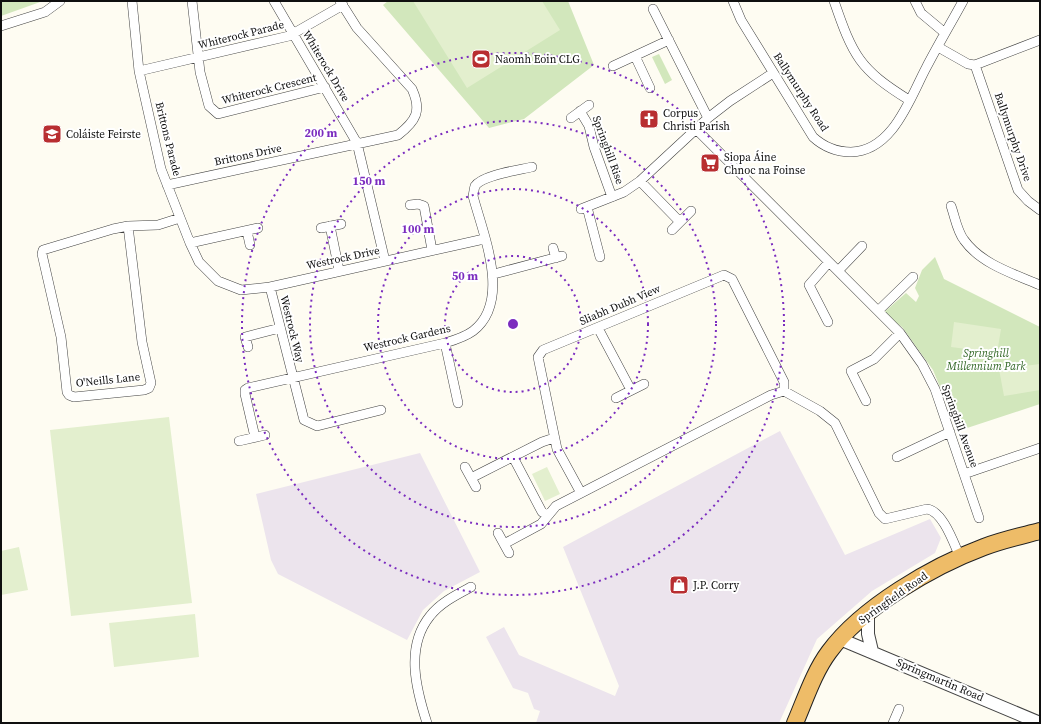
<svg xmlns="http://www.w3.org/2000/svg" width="1041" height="724" font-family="'Source Serif 4',serif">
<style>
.industrial{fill:#ece4ed}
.green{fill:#d2e7bc}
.pitch{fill:#e3efce}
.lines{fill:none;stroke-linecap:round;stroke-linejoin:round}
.minor-casing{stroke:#424242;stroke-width:10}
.tertiary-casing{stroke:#424242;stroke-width:14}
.trunk-casing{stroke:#202020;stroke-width:18}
.minor{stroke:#fff;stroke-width:9}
.tertiary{stroke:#fff;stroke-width:12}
.trunk{stroke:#eebc68;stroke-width:16}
.ring{fill:none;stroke:#7b2cbf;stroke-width:2;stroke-dasharray:2 4}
.labels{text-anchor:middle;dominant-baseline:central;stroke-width:4;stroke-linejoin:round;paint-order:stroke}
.street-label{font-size:11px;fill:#0f0f0f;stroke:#fff}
.poi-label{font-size:11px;fill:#0f0f0f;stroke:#fff;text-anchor:start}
.park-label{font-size:11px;font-style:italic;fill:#2e6422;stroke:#fff}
.centre{fill:#7b2cbf;stroke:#fff;stroke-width:2}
.ring-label{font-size:12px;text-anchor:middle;font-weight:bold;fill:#7b2cbf;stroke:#fff;stroke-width:4;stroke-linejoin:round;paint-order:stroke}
</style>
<rect width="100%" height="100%" fill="#fefcf2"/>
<path class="industrial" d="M780 431 845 555 930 519 941 538 935 553 872 591 817 639 779 723H536L540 711 534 709 528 693 513 688 486 637 504 627 519 655 615 696 619 686 563 547Z
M420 453 480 572 444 591 423 610 407 640 278 574 271 560 256 494Z"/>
<path class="green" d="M1 1H43L1 16Z
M388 1H568L594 65 524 119 489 128 383 5Z
M659 54 672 80 665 84 652 57Z
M935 257 944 279 1040 327V404L958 431 933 370 902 327 882 314 906 293 916 302 919 296 915 288 922 270Z"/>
<path class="pitch" d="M413 1H542L560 30 467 88Z
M954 322 1001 329 997 353 951 347Z
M1040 364V390L1004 396 999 369Z
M169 417 192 603 71 616 50 430Z
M547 467 560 494 545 501 532 474Z
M19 547 28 590 1 595V551Z
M195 614 199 657 114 667 109 623Z"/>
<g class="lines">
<g class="minor-casing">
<path id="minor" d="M132 1 139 71 161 169 190 243 199 262 218 281 241 290 270 287 484 239
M192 1 200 72 209 106 218 114 325 87
M274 1 357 143 385 261
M733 1 741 20 813 137C824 147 836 152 851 152 893 151 910 98 926 68 938 45 951 23 963 1
M834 1C853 56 859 69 909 100
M915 1 921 13 945 33
M653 9 708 118
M1 26 45 12 60 1
M938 47 968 64 975 65 1040 40
M635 56 650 88
M975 65 1018 190 1028 201 1040 210
M613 66 669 40
M139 71 289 36 343 5
M580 111 589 126 594 147 612 197
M571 118 589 105
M696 129 900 333 922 364 935 389 979 518
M640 181 680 222
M167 185 398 135C416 121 422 111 412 89L357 28 340 1
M410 205 418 204 424 206 432 250
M951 206C955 217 957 231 964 240 981 264 1014 274 1040 285
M587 207 600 257
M581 209 624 192 640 181 708 118 730 101 773 73
M128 226 142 342 151 383 149 388 144 390 74 397 69 395 67 392 61 337 42 254 43 250 113 229 128 226 158 225 180 218
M330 226 339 270
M321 228 341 224
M672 230 691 211
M247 231 250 245
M190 243 258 228
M553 248 556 258
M838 271 862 246
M494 274 562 256
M270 287 304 420 317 426 381 410
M879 310 913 277
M828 322 809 285 829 262
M598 328 631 390
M445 343 458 403
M248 347 245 337 280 328
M616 398 644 384
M866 401 851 371 874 359 900 333
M255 437 245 394V390L248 388 445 343C455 340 465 337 473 331 512 301 483 234 473 196 474 192 474 189 475 186 482 175 519 170 532 167
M239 441 265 435
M513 457 542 512 548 515
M897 457 950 432
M465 467 476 487
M964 474 1040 448
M471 478 542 442 554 438
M581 493 557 449 538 357 543 350 724 275 732 279 784 382V391
M498 533 509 553
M504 544 541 524 556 506 771 395 784 391 820 411 835 423 879 513 885 519 927 509C943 511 954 544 960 557
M427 723C416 689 405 647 430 616 440 603 456 595 471 587
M893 723 899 709"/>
</g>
<g class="tertiary-casing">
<path id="tertiary" d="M868 613V634L872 651
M840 639 1040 723"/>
</g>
<g class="trunk-casing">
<path id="trunk" d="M795 723C805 700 814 672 829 652 862 607 933 566 984 547 1002 540 1021 536 1040 531"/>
</g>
<use href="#minor" class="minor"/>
<use href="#tertiary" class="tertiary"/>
<use href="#trunk" class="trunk"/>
</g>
<g class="ring">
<circle cx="513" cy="324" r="68"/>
<circle cx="513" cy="324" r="135"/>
<circle cx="513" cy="324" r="203"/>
<circle cx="513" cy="324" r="271"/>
</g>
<defs>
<g id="stadium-square" transform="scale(1)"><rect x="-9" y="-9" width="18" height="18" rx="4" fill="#b82e31" stroke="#fff"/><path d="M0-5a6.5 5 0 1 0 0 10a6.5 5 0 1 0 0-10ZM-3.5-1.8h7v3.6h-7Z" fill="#fff"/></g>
<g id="church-square" transform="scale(1)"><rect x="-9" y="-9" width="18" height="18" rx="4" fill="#b82e31" stroke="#fff"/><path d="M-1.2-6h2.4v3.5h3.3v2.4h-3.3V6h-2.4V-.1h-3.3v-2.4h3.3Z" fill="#fff"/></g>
<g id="school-square" transform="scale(1)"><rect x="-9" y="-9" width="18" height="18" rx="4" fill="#b82e31" stroke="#fff"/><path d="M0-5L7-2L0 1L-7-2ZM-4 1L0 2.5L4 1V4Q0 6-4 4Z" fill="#fff"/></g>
<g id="supermarket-square" transform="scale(1)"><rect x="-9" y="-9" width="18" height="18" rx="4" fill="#b82e31" stroke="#fff"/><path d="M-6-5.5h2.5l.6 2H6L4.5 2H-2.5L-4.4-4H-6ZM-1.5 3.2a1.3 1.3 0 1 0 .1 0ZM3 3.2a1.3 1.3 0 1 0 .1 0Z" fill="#fff"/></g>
<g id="shop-square" transform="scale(1)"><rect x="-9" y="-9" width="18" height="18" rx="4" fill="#b82e31" stroke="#fff"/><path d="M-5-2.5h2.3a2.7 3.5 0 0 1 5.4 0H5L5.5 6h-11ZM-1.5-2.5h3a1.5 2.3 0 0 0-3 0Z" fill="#fff"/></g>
</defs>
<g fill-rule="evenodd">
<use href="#stadium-square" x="481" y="59"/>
<use href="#church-square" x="649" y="119"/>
<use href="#school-square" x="52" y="134"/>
<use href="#supermarket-square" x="710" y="163"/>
<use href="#shop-square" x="679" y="585"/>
</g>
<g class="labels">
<g class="street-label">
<text transform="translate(241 35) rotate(-14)">Whiterock Parade</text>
<text transform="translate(326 66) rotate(59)">Whiterock Drive</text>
<text transform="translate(269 89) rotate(-14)">Whiterock Crescent</text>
<text transform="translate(801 92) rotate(57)">Ballymurphy Road</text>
<text transform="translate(1013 137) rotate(71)">Ballymurphy Drive</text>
<text transform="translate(168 139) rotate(76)">Brittons Parade</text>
<text transform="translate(608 150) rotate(70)">Springhill Rise</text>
<text transform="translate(248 155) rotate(-12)">Brittons Drive</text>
<text transform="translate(343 258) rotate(-12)">Westrock Drive</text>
<text transform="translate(620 305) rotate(-23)">Sliabh Dubh View</text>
<text transform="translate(292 329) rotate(76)">Westrock Way</text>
<text transform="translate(407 338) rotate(-13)">Westrock Gardens</text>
<text transform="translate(108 380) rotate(-6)">O'Neills Lane</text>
<text transform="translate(960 426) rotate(70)">Springhill Avenue</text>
<text transform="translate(893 598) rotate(-35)">Springfield Road</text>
<text transform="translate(940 680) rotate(23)">Springmartin Road</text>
</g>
<g class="poi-label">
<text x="495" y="59">Naomh Eoin CLG</text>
<text x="663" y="113">Corpus<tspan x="663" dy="13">Christi Parish</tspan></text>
<text x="66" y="134">Coláiste Feirste</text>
<text x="724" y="157">Siopa Áine<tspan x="724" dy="13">Chnoc na Foinse</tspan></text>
<text x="693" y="585">J.P. Corry</text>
</g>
<g class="park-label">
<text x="986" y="353">Springhill<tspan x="986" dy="13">Millennium Park</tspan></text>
</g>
</g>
<circle cx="513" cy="324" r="6" class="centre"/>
<g class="ring-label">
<text x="321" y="137">200 m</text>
<text x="369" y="185">150 m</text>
<text x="418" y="233">100 m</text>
<text x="465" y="280">50 m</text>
</g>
<rect width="1041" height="724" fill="none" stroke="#0f0f0f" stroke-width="4"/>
</svg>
